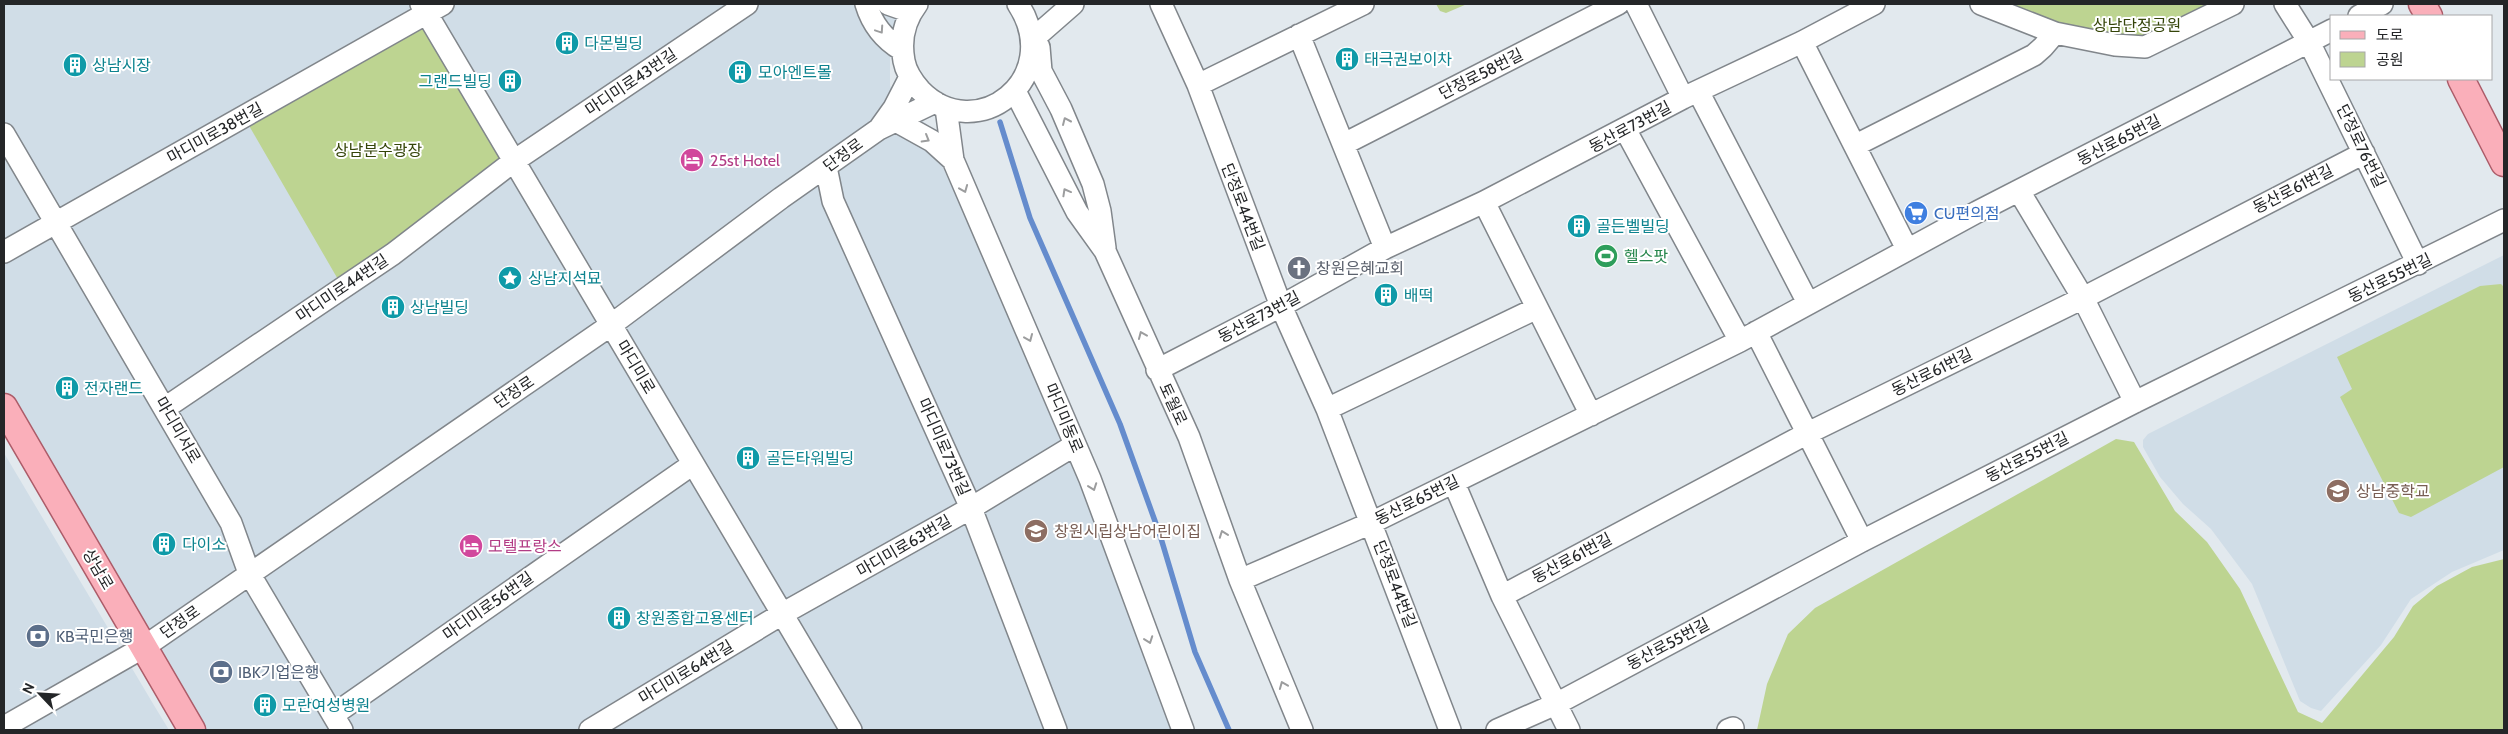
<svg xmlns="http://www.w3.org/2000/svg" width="2508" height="734" font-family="Cabin,'Noto Sans KR',sans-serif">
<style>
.built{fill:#d0dde7}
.green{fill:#bdd491}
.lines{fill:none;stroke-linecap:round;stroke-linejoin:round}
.stream{stroke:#658ccd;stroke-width:5.5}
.minor-casing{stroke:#81868b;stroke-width:24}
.major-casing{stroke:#ac5c69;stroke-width:29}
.minor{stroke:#fff;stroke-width:21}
.major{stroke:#faafba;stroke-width:26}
.oneway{stroke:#9c9d9e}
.labels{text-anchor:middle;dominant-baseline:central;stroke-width:4;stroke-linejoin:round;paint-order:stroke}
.park-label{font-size:16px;fill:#354509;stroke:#fff}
.culture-label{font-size:16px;fill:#0d838f;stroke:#fff;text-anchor:start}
.street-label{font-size:16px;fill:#242628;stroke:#fff}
.hotel-label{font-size:16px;fill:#b23c85;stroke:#fff;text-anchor:start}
.shop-label{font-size:16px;fill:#366cbe;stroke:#fff;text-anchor:start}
.leisure-label{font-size:16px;fill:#27864d;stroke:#fff;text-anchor:start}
.worship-label{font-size:16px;fill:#5b616d;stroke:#fff;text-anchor:start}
.education-label{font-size:16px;fill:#785e54;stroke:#fff;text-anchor:start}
.service-label{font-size:16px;fill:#4e5e75;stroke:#fff;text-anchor:start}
</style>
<rect width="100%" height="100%" fill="#e2e9ee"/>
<path class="built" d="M4 4H914L890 57V86L907 109 933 129 934 148 1057 417 1174 730H197L4 394Z
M2504 255V550L2452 572 2411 599 2381 645 2321 711 2311 708 2300 701 2252 584 2211 529 2183 504 2160 477 2143 447V440L2148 434Z
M4 453 155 707 169 730H4Z"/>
<path class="green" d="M1436 4H1467L1446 13 1440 11Z
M1980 4H2233L2145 47Z
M427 13 514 161 343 288 244 117Z
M2501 284 2504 287V467L2411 517 2399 513 2340 397 2352 389 2337 357 2480 286Z
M2116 439 2134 442 2175 511 2207 542 2240 589 2298 712 2322 723 2394 637 2413 606 2437 586 2472 567 2504 559V730H1757L1767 684 1788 634 1815 608Z"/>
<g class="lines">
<path class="stream" d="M1000 122 1030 218 1120 424 1160 535 1195 652 1229 730"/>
<g class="minor-casing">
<path id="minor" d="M421 4 851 730
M866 4C872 24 885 40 902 50
M888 4 911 12
M917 4C904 21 900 40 904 61 906 72 913 82 920 90 976 148 1066 78 1018 4
M1161 4 1198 85 1281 306 1327 409 1450 730
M1636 4 1683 98
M1981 4 2055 33 2115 45 2145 47 2233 4
M2285 4 2309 42 2418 264
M2359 16 2382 4
M1299 35 1385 248
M1033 39 1073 4
M1802 42 1907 249
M1039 47 1041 71 1061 109 1093 184 1100 211 1105 248
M1198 85 1363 4
M1015 91 1077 212 1105 251 1189 437 1240 580 1302 730
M1699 93 1808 303
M946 108 953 160 1090 479 1183 730
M896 121 932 141 953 160
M879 129 894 108 910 77
M1625 129 1740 341
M4 134 231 523 249 573 342 730
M1344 144 1618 4
M1856 145 2034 55 2043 47 2055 33
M826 167 833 201 971 508 1056 730
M2019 191 2083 298 2135 402
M1484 202 1591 415
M4 252 443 4
M1756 332 1862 541
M1157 370 1281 306 1385 248 1484 202 1683 98 1802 42 1874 4
M165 408 393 254 514 161 747 4
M1327 409 1537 308
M1454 483 1502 596 1569 730
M1240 580 1371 523 1740 341 1977 212 2332 30
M1502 596 1806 434 2083 298 2364 153
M333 715 693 464
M4 727 144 647 611 325 781 198 879 129 935 102
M590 730 782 614 971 508 1075 445
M1497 730 1556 704 1862 541 2135 402 2504 220
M1728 730 1733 728"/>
</g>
<g class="major-casing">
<path id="major" d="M2422 4 2429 16
M2461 79 2504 163
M4 407 192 730"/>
</g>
<use href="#minor" class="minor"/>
<use href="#major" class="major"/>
</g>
<defs><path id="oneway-chevron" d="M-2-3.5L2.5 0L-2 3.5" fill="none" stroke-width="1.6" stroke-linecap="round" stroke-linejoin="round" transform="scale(1.25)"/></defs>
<g class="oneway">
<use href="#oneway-chevron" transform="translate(880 30) rotate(56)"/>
<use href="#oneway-chevron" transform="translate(1066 121) rotate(-114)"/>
<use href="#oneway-chevron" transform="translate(926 139) rotate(30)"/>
<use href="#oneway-chevron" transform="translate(964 189) rotate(68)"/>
<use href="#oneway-chevron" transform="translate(1066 192) rotate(-119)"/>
<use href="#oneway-chevron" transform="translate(1142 335) rotate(-113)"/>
<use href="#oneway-chevron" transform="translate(1029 338) rotate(67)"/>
<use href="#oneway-chevron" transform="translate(1093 487) rotate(70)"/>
<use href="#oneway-chevron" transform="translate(1223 534) rotate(-110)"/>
<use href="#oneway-chevron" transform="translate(1149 640) rotate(70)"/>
<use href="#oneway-chevron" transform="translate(1283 685) rotate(-112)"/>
</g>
<defs>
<g id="building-disc" transform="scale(1.25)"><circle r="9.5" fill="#0f9aa8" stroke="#fff"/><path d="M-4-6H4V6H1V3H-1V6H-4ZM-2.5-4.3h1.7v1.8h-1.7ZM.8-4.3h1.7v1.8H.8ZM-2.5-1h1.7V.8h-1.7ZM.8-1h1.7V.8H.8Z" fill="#fff"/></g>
<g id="hotel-disc" transform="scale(1.25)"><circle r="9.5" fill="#d1479c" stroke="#fff"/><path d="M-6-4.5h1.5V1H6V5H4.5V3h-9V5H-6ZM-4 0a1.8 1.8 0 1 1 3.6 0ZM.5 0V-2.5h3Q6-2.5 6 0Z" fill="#fff"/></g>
<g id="supermarket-disc" transform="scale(1.25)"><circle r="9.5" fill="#3f7fe0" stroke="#fff"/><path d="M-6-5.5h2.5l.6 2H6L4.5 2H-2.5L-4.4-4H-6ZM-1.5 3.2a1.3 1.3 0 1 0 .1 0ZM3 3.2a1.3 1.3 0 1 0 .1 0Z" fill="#fff"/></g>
<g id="stadium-disc" transform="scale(1.25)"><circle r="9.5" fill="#2e9e5b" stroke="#fff"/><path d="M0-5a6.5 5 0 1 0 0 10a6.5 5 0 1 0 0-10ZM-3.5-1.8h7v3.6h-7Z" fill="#fff"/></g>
<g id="church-disc" transform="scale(1.25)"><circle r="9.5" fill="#6b7280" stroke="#fff"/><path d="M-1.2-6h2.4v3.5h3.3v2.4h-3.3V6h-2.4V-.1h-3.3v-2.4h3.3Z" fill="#fff"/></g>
<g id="sight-disc" transform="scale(1.25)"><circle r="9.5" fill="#0f9aa8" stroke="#fff"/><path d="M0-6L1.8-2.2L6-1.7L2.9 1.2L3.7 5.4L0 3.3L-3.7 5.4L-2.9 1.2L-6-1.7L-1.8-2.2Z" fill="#fff"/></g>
<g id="school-disc" transform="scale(1.25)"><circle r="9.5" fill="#8d6e63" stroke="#fff"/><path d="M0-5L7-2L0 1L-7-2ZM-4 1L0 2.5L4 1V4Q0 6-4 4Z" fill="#fff"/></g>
<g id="bank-disc" transform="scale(1.25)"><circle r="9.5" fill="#5c6f8a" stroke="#fff"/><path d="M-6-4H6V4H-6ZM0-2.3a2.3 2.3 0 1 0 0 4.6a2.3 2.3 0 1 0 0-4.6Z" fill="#fff"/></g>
</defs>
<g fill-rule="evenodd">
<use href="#building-disc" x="567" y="43"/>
<use href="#building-disc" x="1347" y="59"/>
<use href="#building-disc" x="75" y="65"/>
<use href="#building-disc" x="740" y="72"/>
<use href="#building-disc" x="510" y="81"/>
<use href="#hotel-disc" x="692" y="160"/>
<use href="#supermarket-disc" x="1916" y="213"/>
<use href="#building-disc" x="1579" y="226"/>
<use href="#stadium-disc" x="1606" y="256"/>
<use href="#church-disc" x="1299" y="268"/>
<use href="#sight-disc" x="510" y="278"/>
<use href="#building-disc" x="1386" y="295"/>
<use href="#building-disc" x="393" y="307"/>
<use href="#building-disc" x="67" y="388"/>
<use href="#building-disc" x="748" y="458"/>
<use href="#school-disc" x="2338" y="491"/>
<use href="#school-disc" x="1036" y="531"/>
<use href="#building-disc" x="164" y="544"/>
<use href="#hotel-disc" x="471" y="546"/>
<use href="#building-disc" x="619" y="618"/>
<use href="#bank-disc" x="38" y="636"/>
<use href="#bank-disc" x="221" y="672"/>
<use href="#building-disc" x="265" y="705"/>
</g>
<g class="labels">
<g class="park-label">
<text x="2137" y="25">상남단정공원</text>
<text x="378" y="150">상남분수광장</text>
</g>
<g class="culture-label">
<text x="584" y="43">다몬빌딩</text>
<text x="1364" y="59">태극권보이차</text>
<text x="92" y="65">상남시장</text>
<text x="758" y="72">모아엔트몰</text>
<text x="492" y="81" text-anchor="end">그랜드빌딩</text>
<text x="1596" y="226">골든벨빌딩</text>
<text x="528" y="278">상남지석묘</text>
<text x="1404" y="295">배떡</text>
<text x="410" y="307">상남빌딩</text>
<text x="84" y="388">전자랜드</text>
<text x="766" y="458">골든타워빌딩</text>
<text x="182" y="544">다이소</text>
<text x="636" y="618">창원종합고용센터</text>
<text x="282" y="705">모란여성병원</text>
</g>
<g class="street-label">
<text transform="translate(1481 74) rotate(-27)">단정로58번길</text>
<text transform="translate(631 82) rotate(-34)">마디미로43번길</text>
<text transform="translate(1630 127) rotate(-28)">동산로73번길</text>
<text transform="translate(215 133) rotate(-29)">마디미로38번길</text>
<text transform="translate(2119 140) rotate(-27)">동산로65번길</text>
<text transform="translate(2361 146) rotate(64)">단정로76번길</text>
<text transform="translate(843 155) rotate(-36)">단정로</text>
<text transform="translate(2293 189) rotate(-27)">동산로61번길</text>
<text transform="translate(1243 207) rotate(69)">단정로44번길</text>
<text transform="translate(2390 278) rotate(-26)">동산로55번길</text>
<text transform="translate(342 288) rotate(-34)">마디미로44번길</text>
<text transform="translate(1259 317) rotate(-28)">동산로73번길</text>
<text transform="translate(636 367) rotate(59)">마디미로</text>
<text transform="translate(1932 372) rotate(-26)">동산로61번길</text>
<text transform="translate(514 392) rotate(-34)">단정로</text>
<text transform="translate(1173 404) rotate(65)">토월로</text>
<text transform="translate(1064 418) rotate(67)">마디미동로</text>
<text transform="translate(178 430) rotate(60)">마디미서로</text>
<text transform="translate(944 447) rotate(66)">마디미로73번길</text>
<text transform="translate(2027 457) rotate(-27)">동산로55번길</text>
<text transform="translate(1417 500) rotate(-26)">동산로65번길</text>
<text transform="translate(904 546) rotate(-30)">마디미로63번길</text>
<text transform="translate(1572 558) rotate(-28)">동산로61번길</text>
<text transform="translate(98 569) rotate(60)">상남로</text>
<text transform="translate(1395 584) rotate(69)">단정로44번길</text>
<text transform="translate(488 606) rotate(-35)">마디미로56번길</text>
<text transform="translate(180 622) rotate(-35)">단정로</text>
<text transform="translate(1668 644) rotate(-28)">동산로55번길</text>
<text transform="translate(686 672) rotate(-31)">마디미로64번길</text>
</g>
<g class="hotel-label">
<text x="710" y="160">25st Hotel</text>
<text x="488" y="546">모텔프랑스</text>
</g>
<g class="shop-label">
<text x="1934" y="213">CU편의점</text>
</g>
<g class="leisure-label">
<text x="1624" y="256">헬스팟</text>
</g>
<g class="worship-label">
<text x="1316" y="268">창원은혜교회</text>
</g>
<g class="education-label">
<text x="2356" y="491">상남중학교</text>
<text x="1054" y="531">창원시립상남어린이집</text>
</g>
<g class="service-label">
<text x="56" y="636">KB국민은행</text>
<text x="238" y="672">IBK기업은행</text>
</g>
</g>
<rect width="2508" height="734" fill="none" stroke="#242628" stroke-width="10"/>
<rect x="2330" y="15" width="162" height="65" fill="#ffffff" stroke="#a7a8a9"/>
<rect x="2340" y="31" width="25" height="8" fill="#faafba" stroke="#a7a8a9"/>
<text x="2376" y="40" font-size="15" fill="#242628">도로</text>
<rect x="2340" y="52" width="25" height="15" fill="#bdd491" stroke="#a7a8a9"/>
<text x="2376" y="65" font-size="15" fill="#242628">공원</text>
<g transform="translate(40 694) rotate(295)" stroke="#ffffff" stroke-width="4" paint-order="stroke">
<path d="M0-4L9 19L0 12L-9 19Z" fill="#242628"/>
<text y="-8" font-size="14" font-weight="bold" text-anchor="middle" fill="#242628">N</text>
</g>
</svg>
